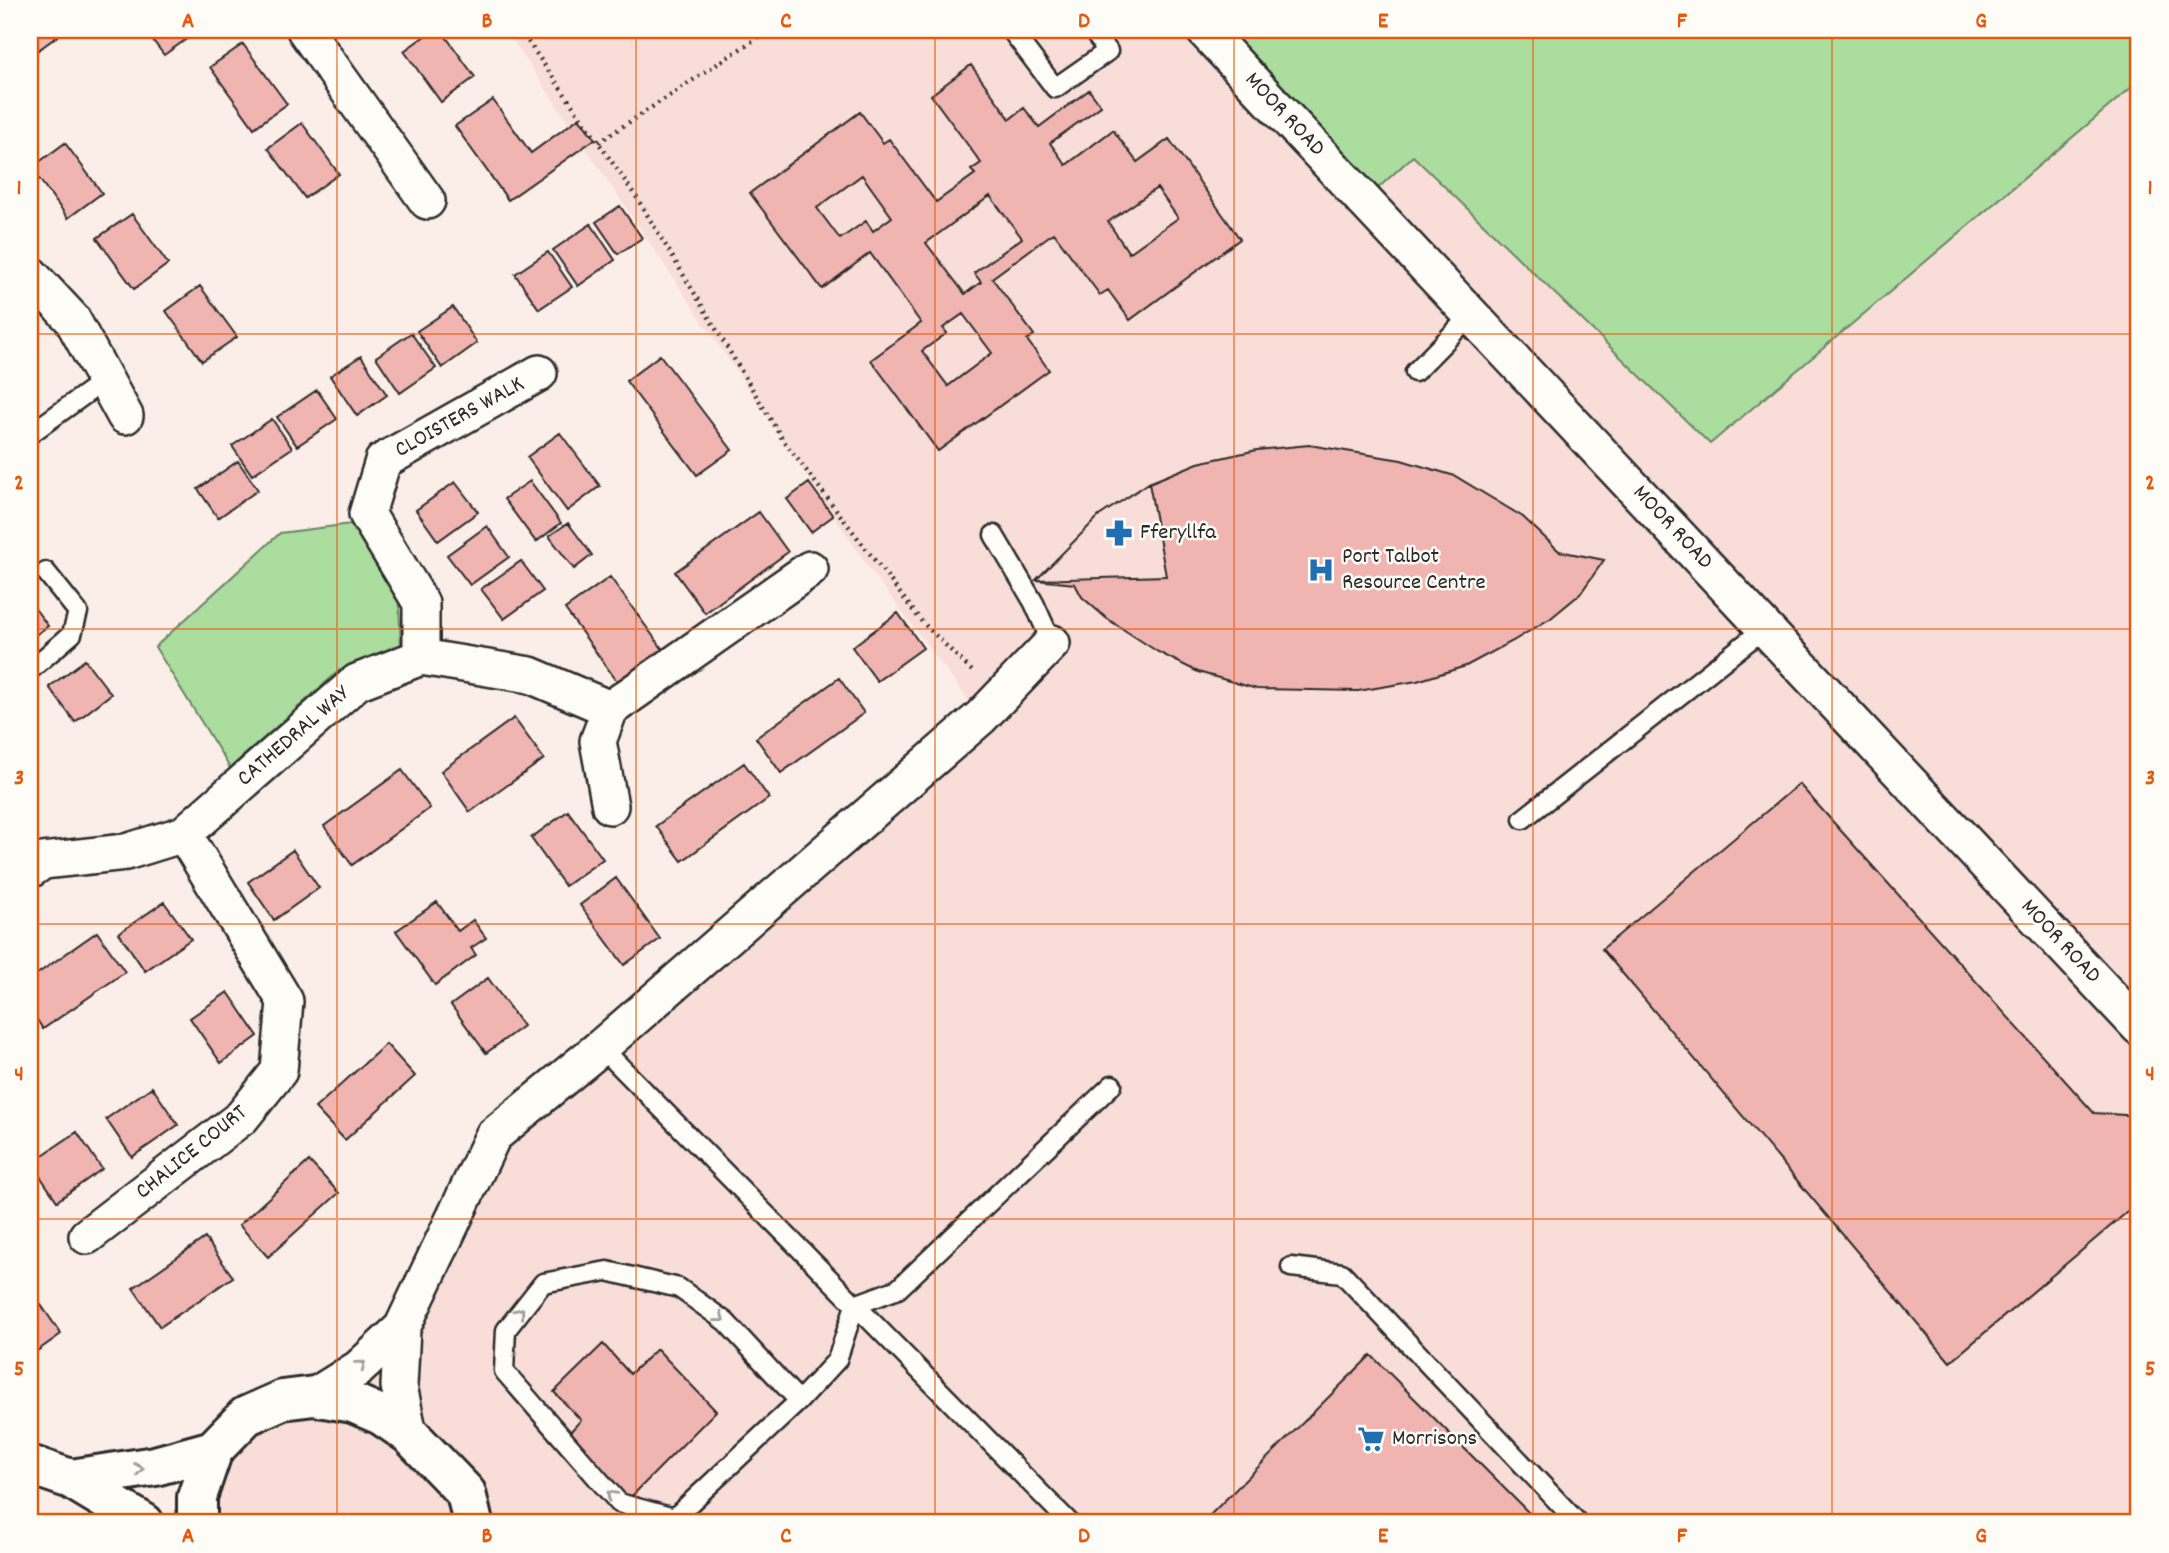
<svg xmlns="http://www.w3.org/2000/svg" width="2169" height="1553" font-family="Dekko,sans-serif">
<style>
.built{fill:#f8ddd8}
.green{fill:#aadd9e;stroke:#6a8464;stroke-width:2}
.building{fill:#f1b5b1;stroke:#2b2b2b;stroke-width:2;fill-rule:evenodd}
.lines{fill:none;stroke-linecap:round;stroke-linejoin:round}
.service-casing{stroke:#2b2b2b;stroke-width:23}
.minor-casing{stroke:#2b2b2b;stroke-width:40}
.tertiary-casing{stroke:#2b2b2b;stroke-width:44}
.path{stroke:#2b2b2b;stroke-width:4.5;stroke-dasharray:2 5;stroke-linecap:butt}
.service{stroke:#fdfcf7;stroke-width:18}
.minor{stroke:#fdfcf7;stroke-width:35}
.tertiary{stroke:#fdfcf7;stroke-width:38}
.oneway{stroke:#9e9e9b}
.grid{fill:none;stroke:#e8590c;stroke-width:2;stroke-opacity:0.55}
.labels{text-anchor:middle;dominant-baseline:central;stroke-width:5;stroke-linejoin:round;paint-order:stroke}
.street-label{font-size:23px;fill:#2b2b2b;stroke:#fdfcf7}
.poi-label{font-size:23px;fill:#2b2b2b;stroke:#fdfcf7;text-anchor:start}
.neatline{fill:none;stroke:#e8590c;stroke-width:2.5}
.grid-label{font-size:23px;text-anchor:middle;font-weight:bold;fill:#e8590c}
</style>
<rect width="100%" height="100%" fill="#fbeee9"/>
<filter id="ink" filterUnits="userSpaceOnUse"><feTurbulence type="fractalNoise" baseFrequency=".0143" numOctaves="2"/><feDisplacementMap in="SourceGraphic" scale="14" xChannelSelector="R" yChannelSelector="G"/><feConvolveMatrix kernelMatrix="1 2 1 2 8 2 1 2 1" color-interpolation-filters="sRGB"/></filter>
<g filter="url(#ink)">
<path class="built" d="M506 30H2139V1523H202L213 1450 402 1328 493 1136 981 717 867 565Z"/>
<path class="green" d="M1204 30H2139V81L1710 444 1413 156 1364 201Z
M351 524 399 603 401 648 340 670 230 768 155 647 280 533Z"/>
<path class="building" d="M30 30H66L30 56Z
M145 30H197L198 31 164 55Z
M433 30H441L475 77 441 102 404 51Z
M243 44 287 104 254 128 210 67Z
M971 65 1010 119 1024 108 1039 127 1089 90 1101 106 1050 143 1066 165 1113 130 1137 162 1169 139 1240 239 1130 320 1108 290 1100 295 1054 233 1049 236 992 278 1034 335 1027 340 1049 370 938 451 871 360 921 323 870 253 822 289 750 193 860 112 883 143 889 139 936 202 975 174 971 170 981 163 931 95ZM862 175 892 217 873 231 866 221 840 239 817 208ZM1157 188 1178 218 1129 253 1108 222ZM990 196 1022 238 974 273 981 282 965 294 926 243ZM963 314 992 353 948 386 922 351 947 333 943 328Z
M493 100 531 153 579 118 595 139 508 200 455 126Z
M302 123 339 174 305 198 268 148Z
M65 143 102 193 68 218 31 168Z
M620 206 642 238 618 254 596 222Z
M132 214 168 264 134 289 97 238Z
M591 224 615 260 578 286 553 250Z
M548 252 572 287 539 309 515 274Z
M200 286 237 337 202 361 166 311Z
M453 307 477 343 442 368 417 331Z
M411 333 436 368 400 393 376 357Z
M660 355 732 450 697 475 626 381Z
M361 356 387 395 357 416 330 376Z
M317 390 337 419 297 446 277 417Z
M272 419 292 448 252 475 232 446Z
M560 433 600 486 567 511 527 457Z
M1309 445 1401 460 1455 476 1523 517 1559 551 1604 560 1580 594 1551 618 1513 641 1466 666 1417 681 1358 691 1257 689 1198 672 1158 652 1106 618 1082 597 1075 584 1036 580 1099 516 1149 483 1198 463 1257 450Z
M238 461 258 490 218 518 198 489Z
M530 481 561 523 536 542 504 499Z
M455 482 478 512 438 541 416 510Z
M809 483 833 516 811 532 787 499Z
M1149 483 1166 576 1036 580 1099 516Z
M759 512 788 552 705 613 675 572Z
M568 523 592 555 574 569 549 536Z
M487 526 509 557 470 585 447 555Z
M521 561 543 591 504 619 481 589Z
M610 577 669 658 624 691 565 609Z
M30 602 48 626 30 639Z
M898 613 923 648 877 681 852 647Z
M85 660 111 694 75 722 49 687Z
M839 678 864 713 781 773 756 738Z
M514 718 544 759 470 812 441 771Z
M744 763 769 798 682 861 656 826Z
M402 770 430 808 352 865 324 826Z
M1799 784 2094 1113 2139 1116 2131 1153 2139 1163V1202L1950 1362 1602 949Z
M568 811 603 859 565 886 531 838Z
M293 850 319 888 274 920 248 882Z
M616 878 660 939 624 965 580 905Z
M164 902 191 939 145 971 119 933Z
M437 902 458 931 473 920 486 938 471 948 476 955 435 985 396 931Z
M97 932 125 972 43 1029 30 1009V979Z
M488 978 523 1026 486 1053 451 1005Z
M228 992 258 1036 221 1063 190 1018Z
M386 1044 415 1076 345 1140 315 1108Z
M152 1087 178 1125 132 1157 106 1119Z
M77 1132 102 1169 57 1201 31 1163Z
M309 1161 339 1193 268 1257 239 1225Z
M205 1238 233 1277 160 1327 133 1288Z
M30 1289 61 1334 30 1356Z
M603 1344 630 1374 657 1349 716 1411 619 1509 558 1445 581 1420 554 1392Z
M1371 1355 1539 1523H1202Z"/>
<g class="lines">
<g class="service-casing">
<path id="service" d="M1011 30 1055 88 1108 51 1092 30
M1415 372 1471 315
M30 434 105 380
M994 535 1034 603 1052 643
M30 670 72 634 78 612 46 572
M1523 819 1765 628
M601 1047 1070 1523
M1291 1267 1342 1273 1578 1523
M674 1518 619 1503 504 1371 506 1330 543 1283 607 1271 679 1288 726 1322 799 1401
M672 1523 674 1518 799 1401 837 1360 855 1305 898 1289 1112 1085"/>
</g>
<g class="minor-casing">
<path id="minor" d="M305 30 427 201
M1204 30 2139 1027
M30 274 72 319 125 416
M421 657V603L367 514 383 461 539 373
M610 806 598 741 610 709
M30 870 43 861 126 852 184 834 357 682 421 657 530 675 610 709 810 569
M87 1236 242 1117 279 1071 285 1001 184 834
M402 1328 399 1386 409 1434
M314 1396 359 1368 402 1328 493 1136 601 1047 981 717 1052 643"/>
</g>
<g class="tertiary-casing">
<path id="tertiary" d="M30 1465 71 1479 144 1523
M71 1479 155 1466 213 1450
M197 1523V1497L213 1450 246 1416 282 1400 314 1396 353 1403 381 1415 409 1434 466 1493 473 1523"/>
</g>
<path class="path" d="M520 30 637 198 783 440 922 622 975 674
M599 142 769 30"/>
<use href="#service" class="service"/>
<use href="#minor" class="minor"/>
<use href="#tertiary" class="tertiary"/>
</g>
<defs><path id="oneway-chevron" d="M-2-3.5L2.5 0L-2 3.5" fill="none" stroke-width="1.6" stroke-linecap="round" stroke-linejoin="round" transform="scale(1.75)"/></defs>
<g class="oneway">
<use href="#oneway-chevron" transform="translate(520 1312) rotate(-51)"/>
<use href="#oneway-chevron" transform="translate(720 1318) rotate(38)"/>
<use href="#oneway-chevron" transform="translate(361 1365) rotate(-39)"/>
<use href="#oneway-chevron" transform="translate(139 1469) rotate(-9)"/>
<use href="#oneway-chevron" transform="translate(611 1495) rotate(-133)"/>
</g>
</g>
<path class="grid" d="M337 30V1523M636 30V1523M935 30V1523M1234 30V1523M1533 30V1523M1832 30V1523M30 334H2139M30 629H2139M30 924H2139M30 1219H2139"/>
<defs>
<g id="pharmacy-bare" transform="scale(2.1)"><path d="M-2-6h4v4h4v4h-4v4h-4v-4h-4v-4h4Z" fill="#1f6fb2" stroke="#fdfcf7" stroke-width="2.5" paint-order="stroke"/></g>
<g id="hospital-bare" transform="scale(2.1)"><path d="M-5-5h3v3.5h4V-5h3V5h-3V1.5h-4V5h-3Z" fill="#1f6fb2" stroke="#fdfcf7" stroke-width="2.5" paint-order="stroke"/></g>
<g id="supermarket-bare" transform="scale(2.1)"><path d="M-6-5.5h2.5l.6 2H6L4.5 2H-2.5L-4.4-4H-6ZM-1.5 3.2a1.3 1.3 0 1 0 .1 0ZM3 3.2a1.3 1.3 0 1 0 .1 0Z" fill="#1f6fb2" stroke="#fdfcf7" stroke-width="2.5" paint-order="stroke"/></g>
</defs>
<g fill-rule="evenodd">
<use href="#pharmacy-bare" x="1119" y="533"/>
<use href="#hospital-bare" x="1321" y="570"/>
<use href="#supermarket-bare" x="1371" y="1439"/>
</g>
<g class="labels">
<g class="street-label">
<text transform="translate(1284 115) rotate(47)">MOOR ROAD</text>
<text transform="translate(460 418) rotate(-29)">CLOISTERS WALK</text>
<text transform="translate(1672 528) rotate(47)">MOOR ROAD</text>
<text transform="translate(294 737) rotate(-41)">CATHEDRAL WAY</text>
<text transform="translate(2060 942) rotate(47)">MOOR ROAD</text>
<text transform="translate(192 1153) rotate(-39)">CHALICE COURT</text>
</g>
<g class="poi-label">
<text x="1140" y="533">Fferyllfa</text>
<text x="1342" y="557">Port Talbot<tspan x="1342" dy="26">Resource Centre</tspan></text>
<text x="1392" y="1439">Morrisons</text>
</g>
</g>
<rect width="2169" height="1553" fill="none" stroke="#fdfcf7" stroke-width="77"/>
<rect x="38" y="38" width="2092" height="1476" class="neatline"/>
<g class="grid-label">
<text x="188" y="27">A</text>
<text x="487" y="27">B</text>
<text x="786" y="27">C</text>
<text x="1084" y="27">D</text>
<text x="1383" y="27">E</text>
<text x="1682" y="27">F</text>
<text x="1981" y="27">G</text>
<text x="19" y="194">1</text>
<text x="2150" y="194">1</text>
<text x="19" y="489">2</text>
<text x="2150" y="489">2</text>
<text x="19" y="784">3</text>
<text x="2150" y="784">3</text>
<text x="19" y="1080">4</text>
<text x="2150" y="1080">4</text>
<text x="19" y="1375">5</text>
<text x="2150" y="1375">5</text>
<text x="188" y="1542">A</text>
<text x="487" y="1542">B</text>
<text x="786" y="1542">C</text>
<text x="1084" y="1542">D</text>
<text x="1383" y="1542">E</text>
<text x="1682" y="1542">F</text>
<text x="1981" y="1542">G</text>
</g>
</svg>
